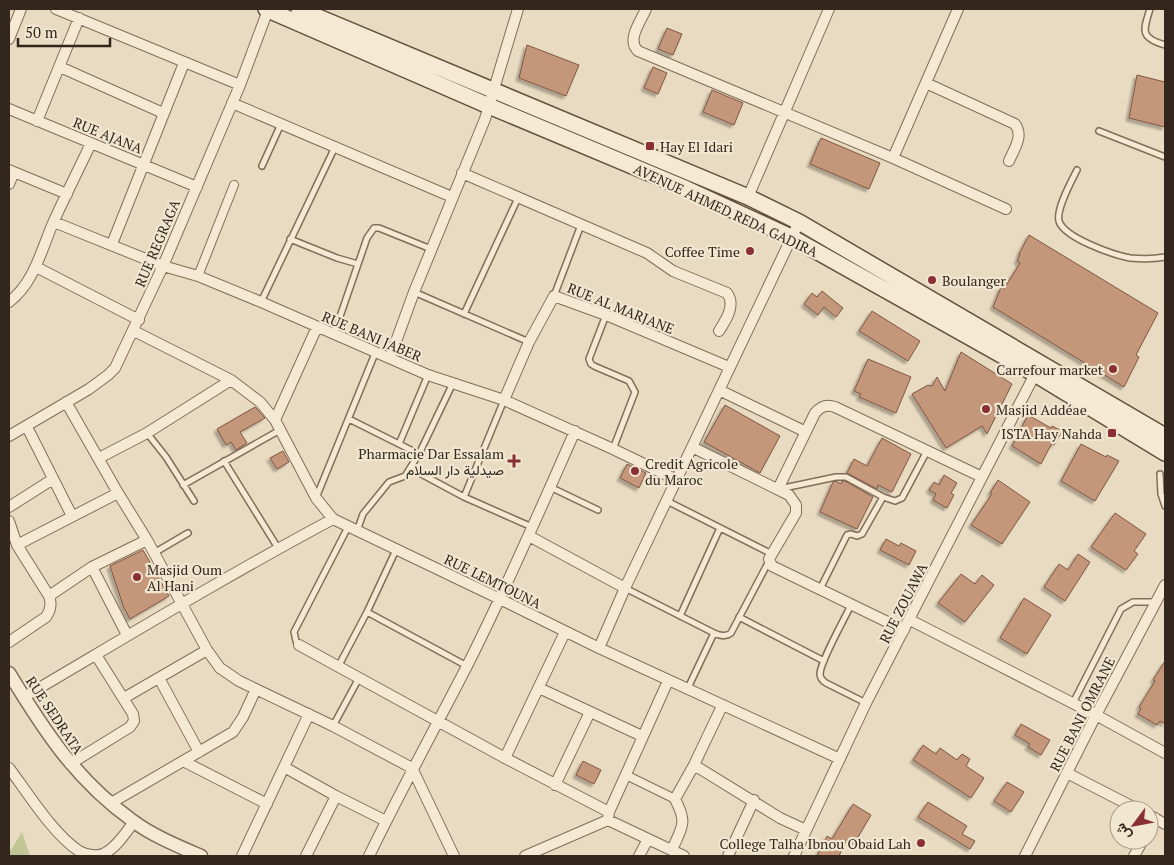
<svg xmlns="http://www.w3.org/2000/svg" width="1174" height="865" font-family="'PT Serif',Vazirmatn,serif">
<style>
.green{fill:#c2c696}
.building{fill:#c4967a;stroke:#7e5742;filter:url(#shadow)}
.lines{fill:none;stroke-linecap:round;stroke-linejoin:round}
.service-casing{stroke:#816d5a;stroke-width:8}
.pedestrian-casing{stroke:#816d5a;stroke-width:10}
.minor-casing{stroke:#816d5a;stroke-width:12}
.tertiary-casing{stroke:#816d5a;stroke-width:15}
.secondary-casing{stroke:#624f3e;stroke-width:18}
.service{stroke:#f5e9d3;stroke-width:5}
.pedestrian{stroke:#f5e9d3;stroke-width:8}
.minor{stroke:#f5e9d3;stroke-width:10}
.tertiary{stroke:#f5e9d3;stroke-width:12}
.secondary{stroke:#f5e9d3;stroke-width:15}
.poi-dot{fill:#8a3034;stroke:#f1e6d0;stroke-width:2}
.labels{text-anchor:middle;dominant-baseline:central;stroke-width:4.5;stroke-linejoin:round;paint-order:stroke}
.street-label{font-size:14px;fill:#32261d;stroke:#f1e6d0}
.poi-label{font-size:14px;fill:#32261d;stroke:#f1e6d0;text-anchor:start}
</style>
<defs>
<filter id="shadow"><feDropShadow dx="-3" dy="3" stdDeviation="1" flood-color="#0004"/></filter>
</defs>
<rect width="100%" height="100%" fill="#e9dbc1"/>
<path class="green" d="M22 832 30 856H9V853Z"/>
<path class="building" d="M667 28 682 34 673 55 658 49Z
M527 45 579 65 566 96 519 78Z
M653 67 667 73 658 94 644 88Z
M1137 75 1165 82V127L1129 118Z
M712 90 743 103 734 125 703 112Z
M821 138 880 163 869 189 810 164Z
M1029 235 1158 313 1136 355 1139 357 1124 387 993 307 1001 287 1004 289 1020 263 1017 261 1020 255 1019 254Z
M822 291 843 308 836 317 824 307 818 315 804 304 812 293 817 297Z
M872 311 920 341 908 361 859 331Z
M961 352 1012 384 987 434 982 426 946 448 912 394 928 385 932 386 937 377 945 391Z
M868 359 911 377 896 413 859 397 861 394 854 391Z
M725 405 780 436 760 473 704 442Z
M255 407 265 418 240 432 247 443 236 450 231 442 226 445 217 429Z
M1028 415 1051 428 1052 426 1062 431 1054 445 1052 443 1041 464 1012 446Z
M882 438 911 454 892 492 878 485 877 489 847 473 854 459 867 466Z
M1081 444 1106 457 1107 455 1119 461 1095 501 1061 481Z
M283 451 289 462 277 469 270 458Z
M627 464 646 473 639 488 620 478Z
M944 475 957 483 951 493 954 495 947 508 933 500 936 494 929 490 934 482 939 485Z
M998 480 1030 502 1002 544 971 525 992 494 990 493Z
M836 481 841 484 842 481H845L873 497 857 529 820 512 833 482Z
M1115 513 1146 534 1134 551 1138 554 1126 570 1091 547Z
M886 539 899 546 901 543 916 551 909 565 880 550Z
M143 550 169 596 130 619 124 608 110 566Z
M1078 554 1090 562 1065 601 1044 587 1059 564 1068 570Z
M961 574 975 584 982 575 994 585 965 622 938 603Z
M1024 598 1051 615 1027 654 1000 638Z
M1165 661V724L1160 721 1157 725 1138 714 1141 708 1139 707 1155 681 1153 680Z
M1021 724 1050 740 1041 755 1028 747 1030 744 1015 735Z
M923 745 936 754 940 748 957 760 962 754 970 759 966 766 984 778 971 798 913 760Z
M583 761 601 770 594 784 576 775Z
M1007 782 1024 792 1011 812 994 801Z
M928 802 967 826 962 834 975 841 970 849 918 817Z
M853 804 871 815 854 844 847 839 839 856H817L827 836 832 839Z"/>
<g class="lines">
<g class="service-casing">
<path id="service" d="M1150 9C1143 31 1140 38 1165 45
M1099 131 1165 157
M262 166 281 124
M1077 170C1071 182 1056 209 1059 221 1064 238 1114 255 1130 258 1142 259 1154 259 1165 257
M290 239 337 258 358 264
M414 292 529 342
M554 296 581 225
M261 302 335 147
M464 314 518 198
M606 315 589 359 591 364 594 366 629 381 635 392 613 449
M334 334 367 238 374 228H379L431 249
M349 419 419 454
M147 433 166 457 194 501
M399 444 428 375
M224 461 278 548
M410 468 464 497 532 527
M1160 474 1161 494 1165 506
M183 485 280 430
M550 487 598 510
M779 489 836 477H846L883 497
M464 497 504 400
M316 498 376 351
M667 501 772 554
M357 531 363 514 389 482 405 476 410 468 419 454 453 383
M154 553 188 533
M625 588 714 633C720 636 726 637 731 633L769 561
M820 589 847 535 851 534 857 536 862 534 883 497 895 501 902 498 927 451
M851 605C845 618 820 662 820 674 820 678 823 681 826 683L866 703
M367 612 467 666
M680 616 720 528
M739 617 824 661
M299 645 296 641 294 632 348 527
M338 667 367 612 396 550
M687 690 714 633
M1073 703 1121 609 1133 602H1156
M333 726 359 678"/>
</g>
<g class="pedestrian-casing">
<path id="pedestrian" d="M198 276 234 185
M626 775 675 799"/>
</g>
<g class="minor-casing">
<path id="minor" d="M56 9 240 85
M646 9C641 21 626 40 638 51L893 158 1006 209
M9 39 21 9
M60 67 163 113
M926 83 1015 124C1024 136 1014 149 1009 161
M232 103 452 197
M9 109 197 187
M37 121 79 18
M893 158 958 9
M9 170 67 194
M462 173 647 253 673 271 727 293C736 305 726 320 719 331
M9 184 14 172
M748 197 829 9
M54 222 163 266 198 276 261 302 428 375 504 400 613 449 677 480
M112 244 184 63
M36 267 139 320
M9 302C34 283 41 251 53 223 65 196 79 169 91 143
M134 331 231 380 260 402 275 420 316 498 333 519 500 599 599 648 840 759
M390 358 414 292 485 119 518 9
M719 390 806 432
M504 400 529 342 554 296 606 315 729 367
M66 402 118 493 147 540 207 650 220 668 239 681 333 726 412 768 454 856
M275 420 317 327
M27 427 72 516
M9 436 89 389 108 375 115 368 163 266 240 85 268 10
M692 447 789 495 796 505V513L769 559 772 566 904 630
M99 458 147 433 231 380
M778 489 815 413C821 406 827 404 835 407L982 477
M9 507 53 479
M9 521 17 545 49 596C52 604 51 610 46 617L9 642
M529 536 625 588
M17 545 118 493
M92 567 127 635
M49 596 92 567 147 540
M910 620 1096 715 1165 753
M299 645 505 758 609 812
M599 648 625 588 799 222
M159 678 199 752
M539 688 642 736
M24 697C126 637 228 575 333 519
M124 698 207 650
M505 758 565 632
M183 761 267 804
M70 764 130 727 134 721 133 714 96 655
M694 765 780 818 806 830
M284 767 336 796 386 821
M9 768C28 793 53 834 79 851 86 855 98 857 105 853 117 847 126 832 134 822
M1067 773 1139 810
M555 785 590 712
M111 803 233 732 243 717 256 689
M1149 815 1165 824
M608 819 609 812 668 681
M1149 829 1155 818
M672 850C682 826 688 824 675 799L694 765 722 706
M242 856 309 714
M306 856 336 796
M369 856C400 792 434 730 467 666 506 589 540 510 575 431
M525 856 608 820 684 856
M639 856 648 839
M728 856 754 800
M794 856 866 703 1037 370
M1025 856 1096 715 1165 585
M1134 856 1143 840"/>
</g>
<g class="tertiary-casing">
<path id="tertiary" d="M9 673C45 732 76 780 133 821 151 835 180 847 201 856"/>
</g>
<g class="secondary-casing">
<path id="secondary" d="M266 9 489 106 687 189 791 237 1035 374 1165 453
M299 9 748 197 799 222 1165 436"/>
</g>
<use href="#service" class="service"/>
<use href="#pedestrian" class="pedestrian"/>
<use href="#minor" class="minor"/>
<use href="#tertiary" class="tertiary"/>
<use href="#secondary" class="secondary"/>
</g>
<g class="poi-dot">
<rect x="645" y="141" width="10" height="10" rx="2.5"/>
<circle cx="750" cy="251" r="5"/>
<circle cx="932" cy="280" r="5"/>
<circle cx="1113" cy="369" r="5"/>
<circle cx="986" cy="409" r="5"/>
<rect x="1107" y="428" width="10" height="10" rx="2.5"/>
<path d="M511.5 453.5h5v5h5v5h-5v5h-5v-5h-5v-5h5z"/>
<circle cx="635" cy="471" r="5"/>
<circle cx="137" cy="577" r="5"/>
<circle cx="921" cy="843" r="5"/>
</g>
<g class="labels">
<g class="street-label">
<text transform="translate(108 135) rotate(22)">RUE AJANA</text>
<text transform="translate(726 210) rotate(25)">AVENUE AHMED REDA GADIRA</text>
<text transform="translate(157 243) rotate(-67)">RUE REGRAGA</text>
<text transform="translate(621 308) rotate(22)">RUE AL MARJANE</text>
<text transform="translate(372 336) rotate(23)">RUE BANI JABER</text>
<text transform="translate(493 581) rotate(26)">RUE LEMTOUNA</text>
<text transform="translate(903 603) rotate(-63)">RUE ZOUAWA</text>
<text transform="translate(1082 714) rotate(-63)">RUE BANI OMRANE</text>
<text transform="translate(55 715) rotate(56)">RUE SEDRATA</text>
</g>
<g class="poi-label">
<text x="660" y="146">Hay El Idari</text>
<text x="740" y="251" text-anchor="end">Coffee Time</text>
<text x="942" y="280">Boulanger</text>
<text x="1103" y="369" text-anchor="end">Carrefour market</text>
<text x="996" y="409">Masjid Addéae</text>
<text x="1102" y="433" text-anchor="end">ISTA Hay Nahda</text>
<text x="504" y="453" text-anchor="end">Pharmacie Dar Essalam<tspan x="504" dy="16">صيدلية دار السلام</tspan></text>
<text x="645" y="463">Credit Agricole<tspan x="645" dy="16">du Maroc</tspan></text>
<text x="147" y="569">Masjid Oum<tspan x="147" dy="16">Al Hani</tspan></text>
<text x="911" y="843" text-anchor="end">College Talha Ibnou Obaid Lah</text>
</g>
</g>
<rect width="1174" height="865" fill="none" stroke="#32261d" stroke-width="20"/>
<g transform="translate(1134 825) rotate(238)"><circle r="24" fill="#f1e6d0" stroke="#a59988"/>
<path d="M0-4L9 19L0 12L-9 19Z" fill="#8a3034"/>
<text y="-8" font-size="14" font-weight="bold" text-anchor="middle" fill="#32261d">ش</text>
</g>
<path d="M18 38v8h92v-8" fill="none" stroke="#32261d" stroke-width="2.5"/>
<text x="25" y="38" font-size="15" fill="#32261d" stroke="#f1e6d0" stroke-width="4" paint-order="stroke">50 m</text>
</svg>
